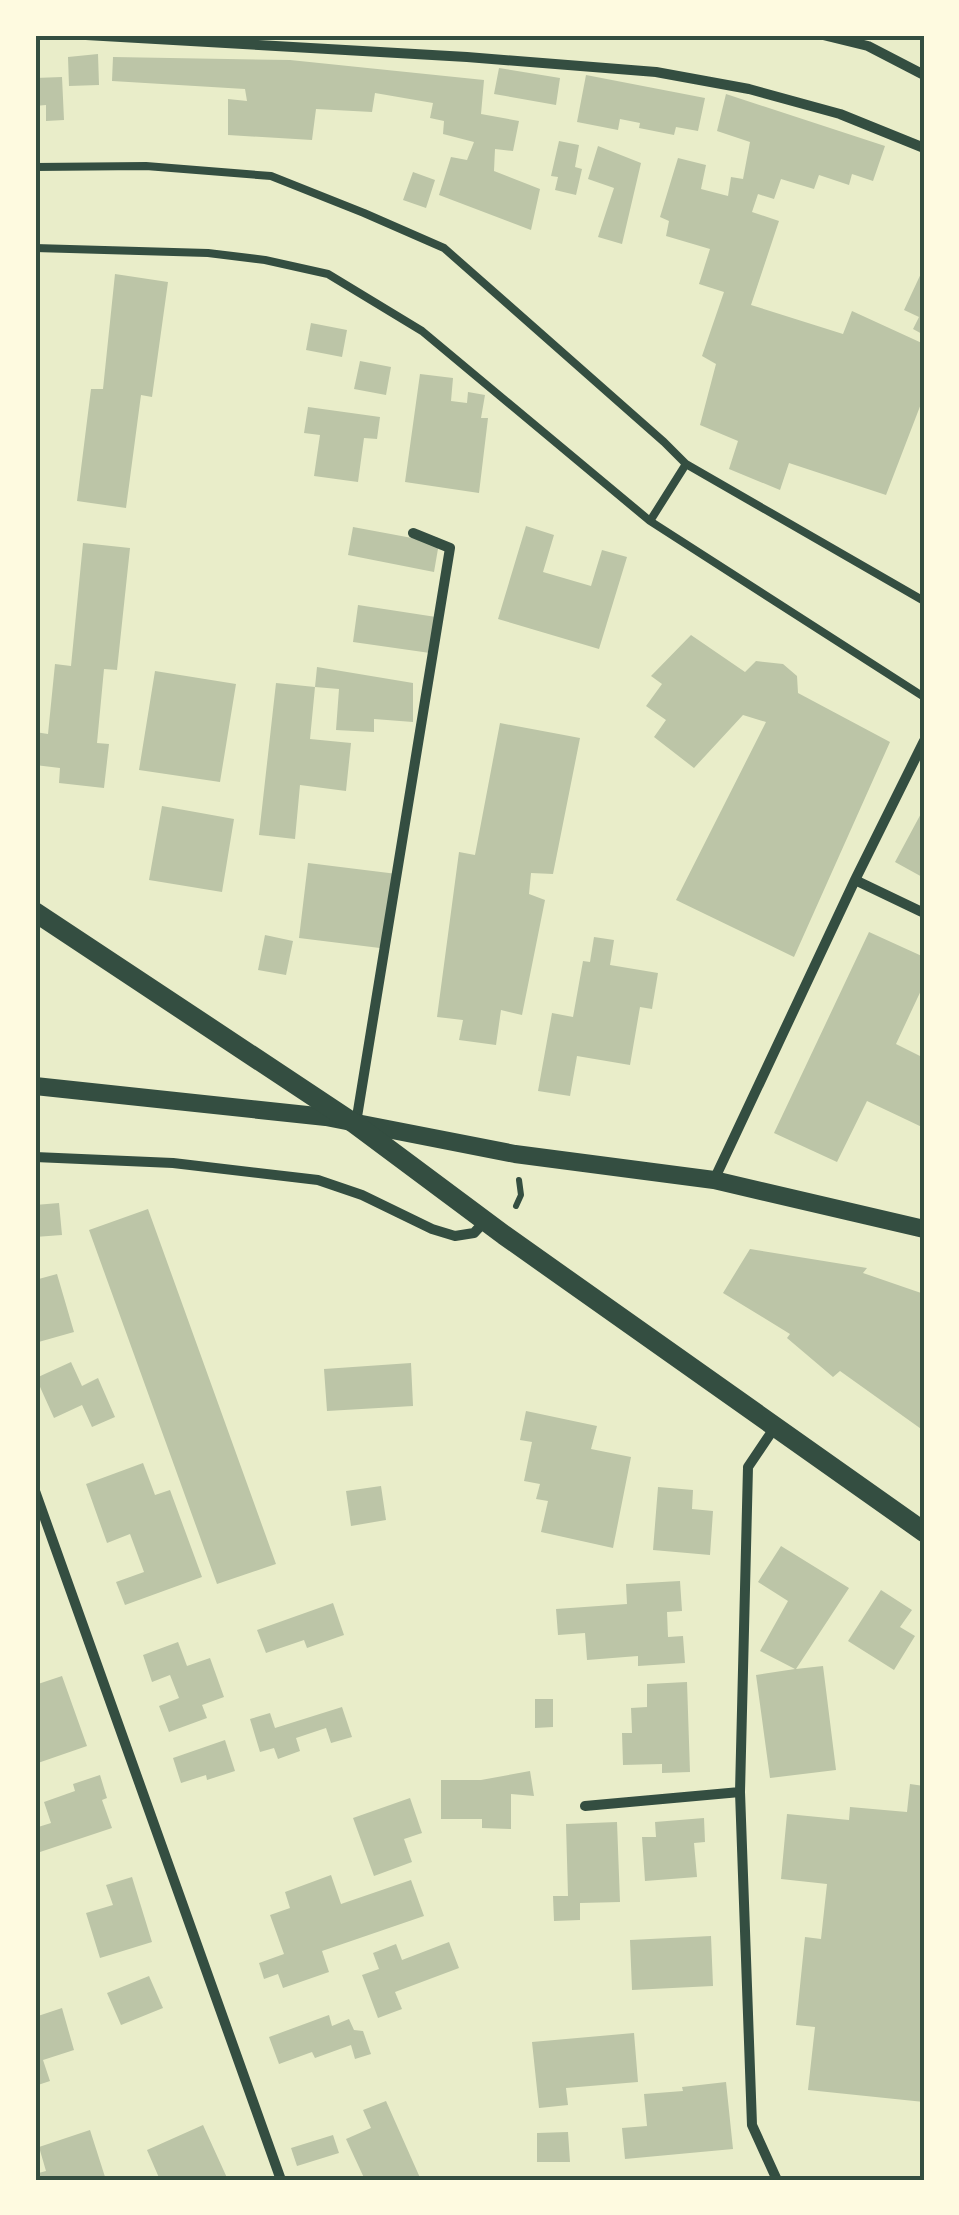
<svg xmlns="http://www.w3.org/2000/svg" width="959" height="2215" font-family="'Source Sans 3',sans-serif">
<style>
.building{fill:#bcc5a7}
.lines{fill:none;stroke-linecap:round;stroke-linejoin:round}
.path{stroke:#344e41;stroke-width:6}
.service{stroke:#344e41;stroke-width:8}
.minor{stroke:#344e41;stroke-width:10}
.tertiary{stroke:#344e41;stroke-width:18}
.secondary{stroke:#344e41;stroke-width:20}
.neatline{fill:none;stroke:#344e41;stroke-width:4}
</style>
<rect width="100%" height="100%" fill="#e9edc9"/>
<path class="building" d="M98 54 99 85 69 86 68 57Z
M113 57 290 60 484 80 481 114 519 121 513 151 495 149 494 171 540 189 531 230 439 195 451 157 467 160 474 142 443 134 444 121 430 118 433 103 375 93 372 112 316 109 312 140 228 135V99L247 101 245 89 112 81Z
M499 68 560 78 556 105 494 94Z
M586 75 705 98 698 131 676 127 674 135 639 128 640 123 620 119 618 130 577 122Z
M62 77 64 120 46 121V105L35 106V78Z
M726 94 885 146 873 181 852 174 849 185 819 175 814 189 781 179 774 199 758 194 752 212 779 221 751 305 843 334 852 311 924 344V396L886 495 789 463 780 490 729 469 738 441 700 425 716 364 702 356 724 292 699 284 710 249 666 236 669 221 660 217 678 158 706 165 701 189 728 196 731 177 743 179 750 142 717 131Z
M559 141 579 145 575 167 582 169 576 195 555 190 558 177 551 176Z
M598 146 641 163 622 244 598 237 614 188 588 179Z
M413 172 435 180 426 208 403 200Z
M924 267V335L913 329 919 317 904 310Z
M115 274 168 282 152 397 141 395 126 508 77 501 91 389H103Z
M311 323 347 330 342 357 306 350Z
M360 361 391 367 386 395 354 389Z
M420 374 453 378 451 401 467 403 468 392 485 395 481 418H488L479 493 405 482Z
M308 407 380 417 377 439 364 438 358 482 314 476 320 435 304 433Z
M526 526 554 535 543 572 591 586 602 550 627 557 599 649 498 619Z
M353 527 439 543 434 572 348 555Z
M83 543 130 548 117 670 104 669 97 743 109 744 104 788 59 783 60 768 35 765V732L48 734 55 664 71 666Z
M358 605 436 617 430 653 353 642Z
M691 635 745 672 756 661 783 664 797 676 798 693 890 742 794 957 676 900 766 722 743 715 694 768 654 737 666 720 646 706 662 684 651 676Z
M317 667 413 683V722L374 719V732L336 730 339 689 315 687Z
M155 671 236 684 220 782 139 770Z
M276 683 315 687 310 739 351 743 346 791 300 785 295 839 259 835Z
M500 723 580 738 553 874 531 873 529 894 545 900 522 1015 501 1010 496 1045 459 1040 463 1020 437 1017 459 852 475 855Z
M162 806 234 819 222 892 149 880Z
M924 808V878L895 862Z
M308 863 397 874 388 949 299 938Z
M869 932 924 957V984L896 1044 924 1058V1128L867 1101 837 1162 774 1133Z
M265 935 293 941 286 975 258 970Z
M594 937 614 940 610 965 658 973 652 1009 640 1007 630 1065 577 1056 570 1096 538 1091 552 1013 573 1017 583 961 590 962Z
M59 1203 62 1235 35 1237V1205Z
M148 1209 276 1564 217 1584 89 1230Z
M750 1249 867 1268 863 1273 924 1294V1431L840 1371 833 1377 787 1338 790 1334 723 1293Z
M57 1274 74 1332 35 1343V1280Z
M71 1362 82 1386 98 1378 115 1417 92 1427 82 1405 54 1418 36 1378Z
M411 1363 413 1406 327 1411 324 1369Z
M526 1411 597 1426 591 1449 631 1457 613 1548 541 1532 548 1501 536 1499 540 1484 524 1481 532 1442 520 1440Z
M143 1463 155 1495 170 1490 202 1577 125 1605 116 1582 144 1572 130 1534 107 1543 86 1484Z
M381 1486 386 1520 351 1526 346 1491Z
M658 1487 693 1490 692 1509 713 1511 710 1555 653 1550Z
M781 1546 849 1588 796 1669 823 1666 836 1770 770 1778 756 1675 795 1669 760 1651 788 1601 758 1582Z
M680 1581 682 1611 667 1612 668 1637 683 1636 685 1663 638 1666V1656L587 1660 585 1633 558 1635 556 1609 627 1604 626 1584Z
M881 1590 912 1610 900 1627 915 1636 894 1670 848 1641Z
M333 1603 344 1635 307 1648 304 1640 266 1653 257 1630Z
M178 1642 187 1666 210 1658 224 1697 202 1705 207 1718 169 1732 159 1706 179 1698 170 1675 152 1682 143 1655Z
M62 1676 87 1746 35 1764V1685Z
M687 1682 690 1772 662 1773V1764L623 1765 622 1733H632L631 1708 647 1707V1684Z
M535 1699H553V1727L535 1728Z
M342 1707 352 1737 331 1743 326 1728 296 1738 300 1751 278 1759 274 1748 260 1752 250 1719 270 1713 275 1728Z
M225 1740 235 1771 207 1780 206 1775 181 1783 173 1758Z
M530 1771 534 1796 511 1794V1829L482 1828V1819H441V1780H481Z
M100 1775 107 1798 102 1800 112 1828 40 1852 35 1837V1828L51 1823 44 1802 75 1791 73 1784Z
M910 1784 924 1786V2102L808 2090 815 2027 796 2025 805 1937 821 1939 827 1884 781 1879 787 1814 849 1820 850 1807 907 1812Z
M410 1798 422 1833 404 1839 412 1862 374 1876 353 1818Z
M704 1818 705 1842 694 1843 697 1877 645 1881 642 1837H656L655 1822Z
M617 1822 620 1902 580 1903V1920L554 1921 553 1896H568L566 1824Z
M331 1875 341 1904 411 1880 424 1916 322 1951 329 1972 283 1988 278 1974 264 1979 259 1963 284 1954 270 1915 290 1908 285 1892Z
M132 1877 152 1942 100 1958 86 1913 113 1905 106 1885Z
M711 1936 713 1986 632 1990 630 1940Z
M449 1942 459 1968 395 1992 402 2009 378 2018 362 1975 379 1969 373 1953 396 1944 402 1960Z
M149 1976 163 2008 121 2025 107 1993Z
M62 2008 74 2050 43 2060 50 2081 35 2086V2017Z
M329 2015 332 2026 349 2019 354 2030 363 2031 371 2054 355 2059 351 2045 315 2058 312 2052 279 2064 269 2037Z
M634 2033 638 2082 566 2088 568 2105 539 2108 532 2042Z
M726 2082 733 2149 625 2159 622 2128 647 2126 644 2094 683 2091 682 2087Z
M386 2101 421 2180H365L346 2139 371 2128 363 2110Z
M203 2125 228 2180H160L147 2150Z
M90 2130 106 2180H35V2174L46 2171 39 2147Z
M568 2132 570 2162H537V2133Z
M333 2135 339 2153 297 2166 291 2148Z"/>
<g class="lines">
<path class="path" d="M516 1206 521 1195 519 1180"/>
<path class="service" d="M35 167 146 166 271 176 364 213 444 248 664 442 686 464
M35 248 208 253 265 260 328 274 422 331 650 521
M924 601 686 464 650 521 924 697"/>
<path class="minor" d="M86 35 467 57 656 72 749 89 840 114 924 148
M823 35 868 46 924 75
M855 880 924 913
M356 1123 450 548 413 533
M35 1157 173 1163 318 1180 362 1195 432 1229 455 1236 474 1233 485 1221
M714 1180 855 880 924 741
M775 1427 748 1467 740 1792 752 2125 777 2180
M35 1491 281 2180
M585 1806 740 1792"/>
<path class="tertiary" d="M35 1086 326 1117 515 1154 714 1180 924 1229"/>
<path class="secondary" d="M35 912 355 1124 504 1235 924 1532"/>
</g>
<rect width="959" height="2215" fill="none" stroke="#fefae0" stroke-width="75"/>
<rect x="38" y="38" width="884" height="2140" class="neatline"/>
</svg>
